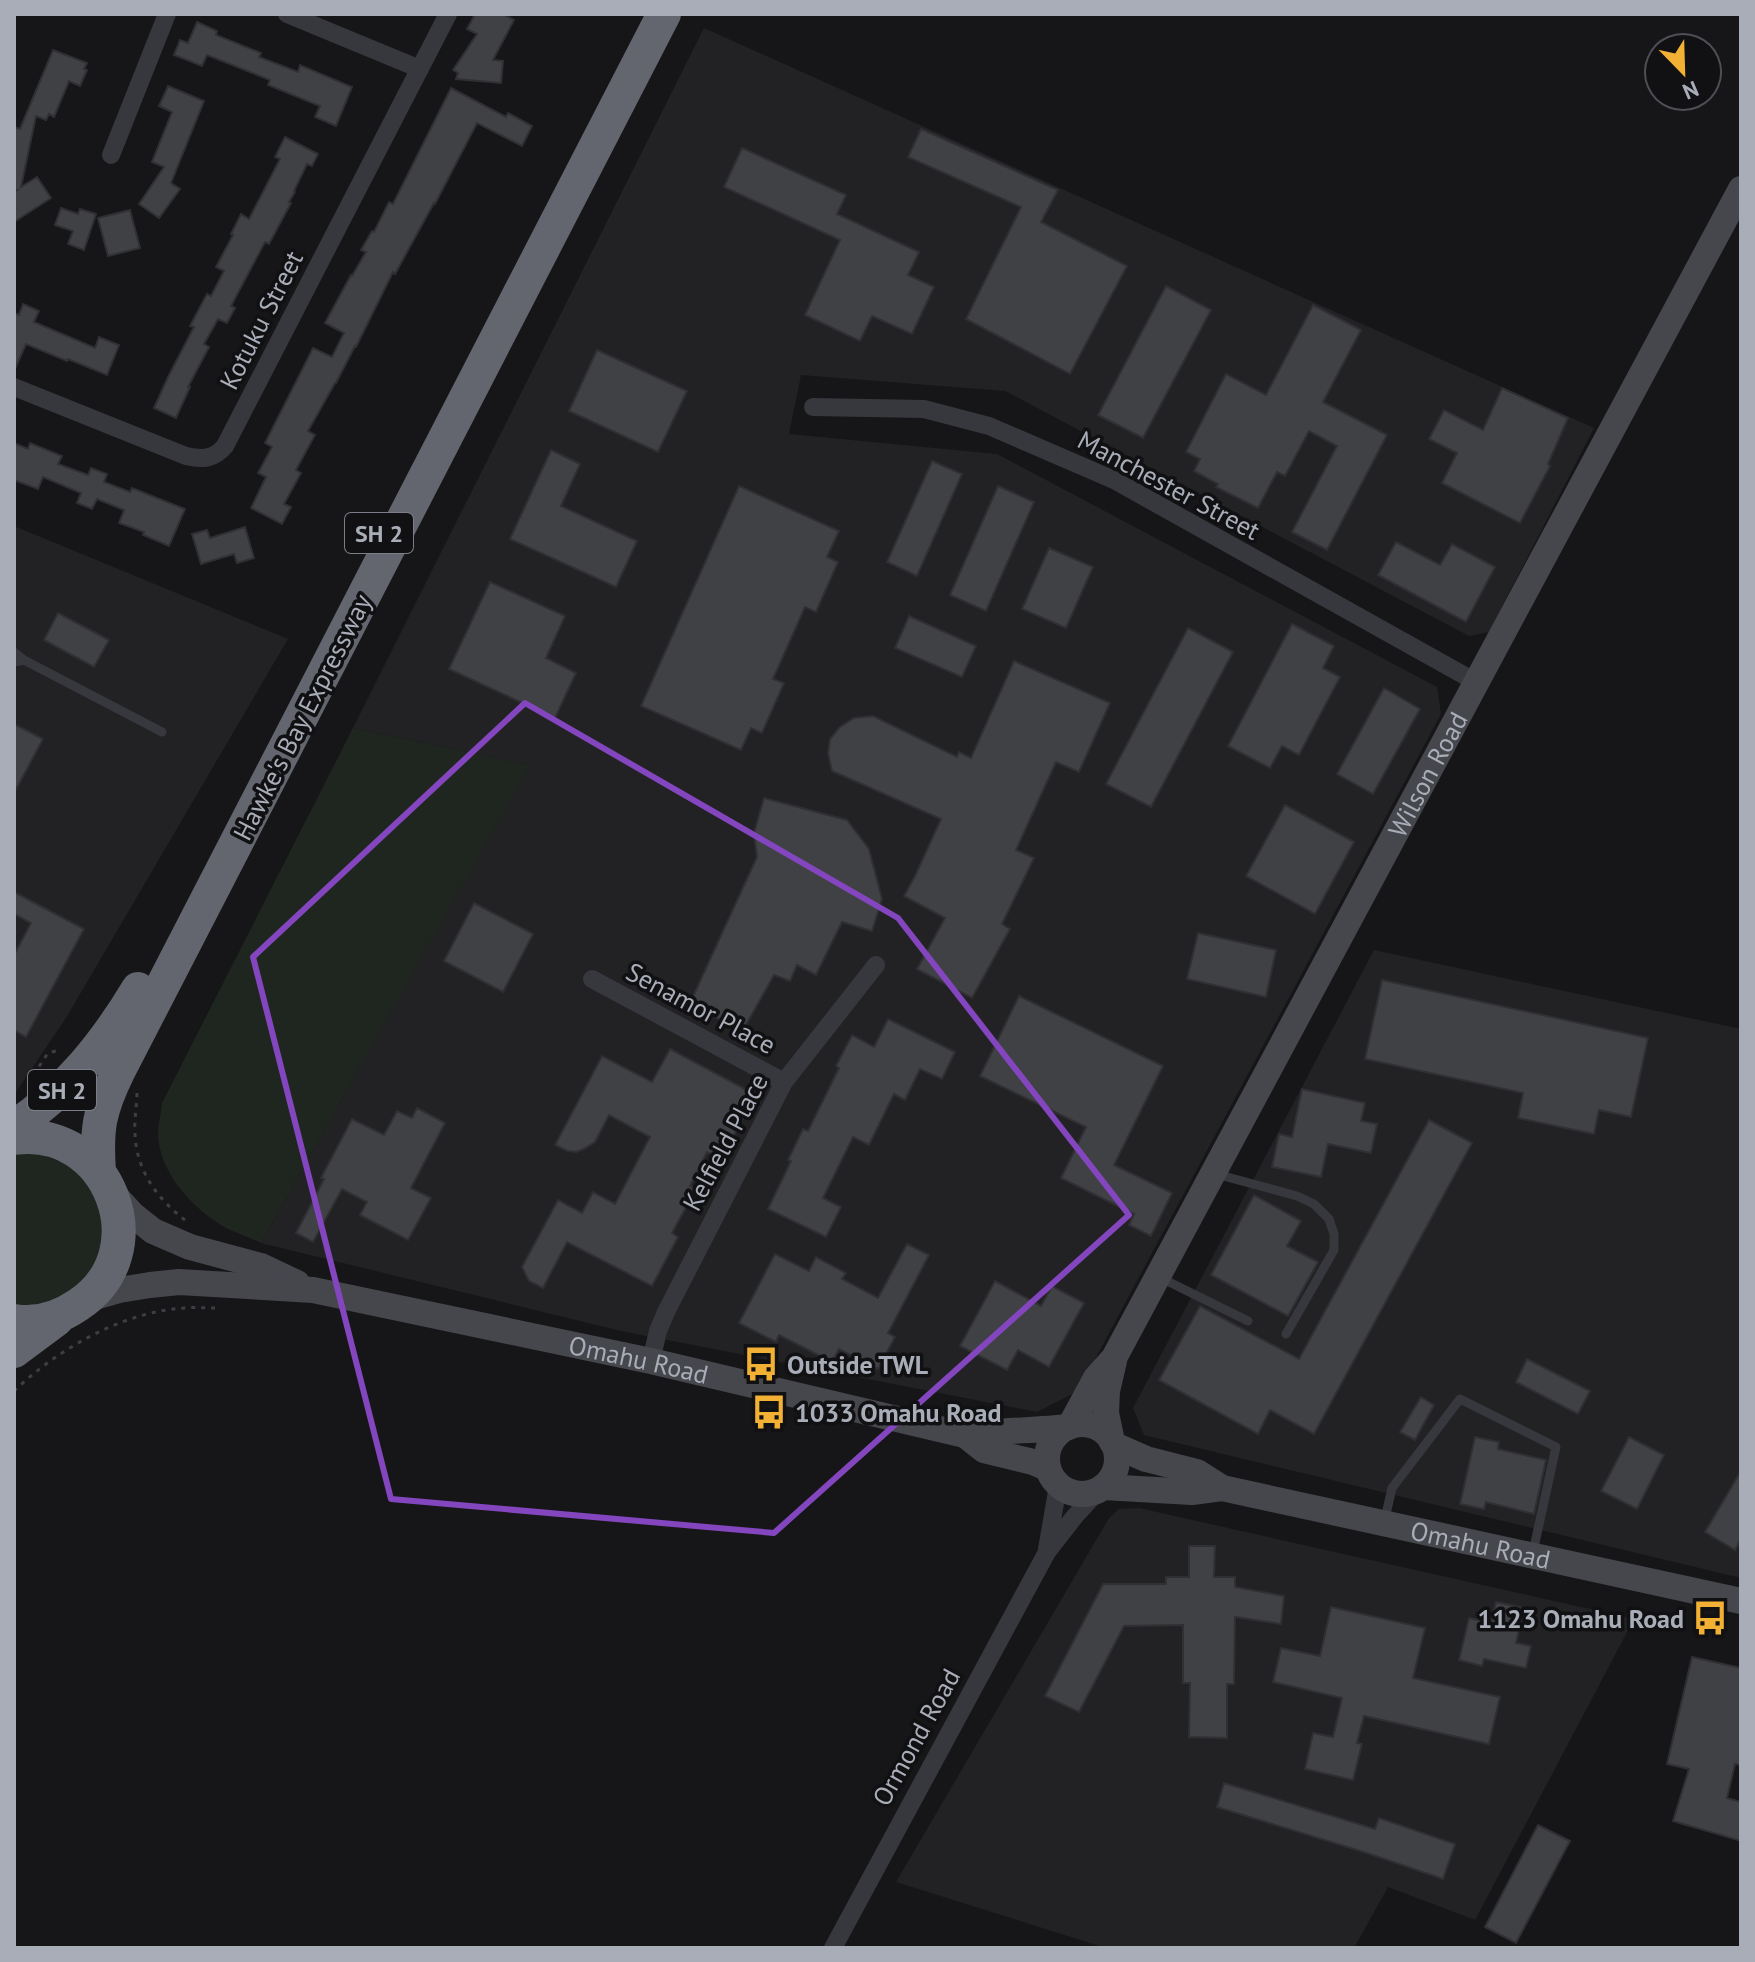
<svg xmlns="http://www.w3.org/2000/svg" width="1755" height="1962" font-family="'PT Sans',sans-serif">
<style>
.built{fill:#222225}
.green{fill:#1e261f}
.building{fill:#404145;stroke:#303034;stroke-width:2}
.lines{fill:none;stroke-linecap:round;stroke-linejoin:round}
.path{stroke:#3d3f44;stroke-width:3;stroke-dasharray:4 6;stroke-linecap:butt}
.lane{stroke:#37383d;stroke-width:9}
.street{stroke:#37383d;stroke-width:18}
.secondary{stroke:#45474d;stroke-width:26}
.highway{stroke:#63666e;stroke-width:34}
.marked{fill:none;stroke:#8446be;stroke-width:6;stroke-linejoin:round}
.labels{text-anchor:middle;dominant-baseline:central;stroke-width:7;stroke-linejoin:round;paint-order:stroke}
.shield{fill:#111113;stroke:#7b7e86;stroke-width:2}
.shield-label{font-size:24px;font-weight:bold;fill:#a8adb8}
.street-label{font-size:26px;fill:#a8adb8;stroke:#111113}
.poi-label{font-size:26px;font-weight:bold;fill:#a8adb8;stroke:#111113;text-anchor:start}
</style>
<rect width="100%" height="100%" fill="#161618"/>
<path class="built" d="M704 28 1594 428 1489 632 1469 636 1005 391 801 375 789 434 997 454 1437 687 1441 714 1078 1391 1037 1412 621 1331 261 1243 529 765 353 728Z
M14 526 288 639 66 1018 14 1095Z
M1374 950 1741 1029V1578L1144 1435 1133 1408Z
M1139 1508 1634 1619 1475 1920 1388 1887 1354 1948H1106L896 1882 1109 1518 1119 1509Z"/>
<path class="green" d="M353 728 530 765 261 1243C250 1238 238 1233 226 1228 193 1209 160 1174 158 1135 158 1125 161 1113 162 1103Z
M34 1152 69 1165 95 1192 104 1228 96 1264 72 1292 38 1307 14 1306V1153Z"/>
<path class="building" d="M475 14H503L514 20 493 60 503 61 501 83 456 79 458 73 453 70 477 34 467 29Z
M197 22 217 31 216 35 261 53 259 57 298 72 300 65 352 87 336 126 315 117 320 106 268 85 270 80 207 55 202 66 174 55 180 40 188 43Z
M53 50 87 63 84 69 87 70 80 86 69 81 54 117 49 114 46 120 36 116 21 187 37 177 51 198 14 222V192L17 190H14V127L20 129Z
M168 86 204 101 171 183 180 189 159 218 139 204 164 167 152 162 172 112 159 106Z
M451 88 506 117 508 113 532 126 522 146 477 123 435 204 434 203 395 274 393 272 356 347 355 346 336 383H335L308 431 315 435 296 470 301 473 284 504 291 507 282 524 251 508 266 477 258 473 272 447 265 443 313 348 332 357 344 333 325 323 351 275 352 276 366 252 361 250 372 231 374 232 389 202 393 204Z
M921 129 1058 190 1041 222 1127 266 1070 374 966 319 1021 207 908 157Z
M285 137 318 154 312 166 307 164 294 191 295 192 289 202 291 203 269 244 265 242 231 306 235 308 227 323 218 319 204 344 209 347 188 387H190L176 418 154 408 168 377 194 327 190 326 207 294 211 296 224 271 216 267 233 235 231 234 241 214 249 219 280 159 275 157Z
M742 148 846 195 837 214 919 252 908 275 934 287 912 334 872 316 860 341 805 315 840 240 724 187Z
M61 208 78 214 80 209 96 214 84 250 68 244 73 231 55 225Z
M130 210 140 248 108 256 98 218Z
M1166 286 1211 310 1143 438 1098 415Z
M23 304 39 311 34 322 95 348 99 337 119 345 107 375 68 359 67 361 26 344 14 371V313L19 315Z
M1313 305 1361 330 1323 402 1387 435 1327 550 1292 532 1337 446 1309 431 1285 476 1277 472 1258 508 1216 487 1218 484 1194 471 1200 459 1186 452 1226 374 1266 395Z
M597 350 687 391 658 452 569 411Z
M1502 388 1568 418 1548 464 1550 466 1520 523 1442 483 1457 453 1429 439 1444 410 1483 430Z
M14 443 28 449 30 443 62 456 58 464 88 475 91 468 107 474 104 482 130 492 132 488 185 509 169 546 143 535 144 532 119 523 124 510 97 499 92 509 77 503 81 493 43 477 38 489 14 480Z
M551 450 580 464 561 506 637 541 616 587 510 539Z
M932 461 962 474 917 576 887 562Z
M739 486 839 531 827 557 838 562 816 612 805 607 773 679 784 683 762 733 751 728 741 750 641 706Z
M998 486 1034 502 986 611 950 595Z
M245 527 254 558 237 563 234 554 201 564 192 534 207 530 210 538Z
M1396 542 1440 565 1452 544 1495 567 1466 622 1378 575Z
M1049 548 1093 567 1066 628 1022 609Z
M490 582 565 616 546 658 576 673 555 718 449 669Z
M58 613 109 640 94 667 44 640Z
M909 616 976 646 962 677 895 648Z
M1292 624 1334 646 1323 668 1340 677 1299 755 1282 746 1270 768 1228 746Z
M1188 628 1233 652 1151 807 1106 784Z
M1014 661 1110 703 1079 772 1056 762 1016 850 1034 858 1002 924 1010 929 972 998 917 969 945 918 904 896 915 876 941 819 832 771 828 753 830 739 840 727 854 718 873 716 957 757 959 752 971 758Z
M1384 688 1420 709 1373 794 1337 774Z
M14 724 43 739 14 793Z
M764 798 847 820 869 849 882 899 872 931 842 922 816 975 797 965 790 981 774 975 742 1032 690 1003 757 857 754 833Z
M1285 805 1354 842 1315 914 1246 876Z
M14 892 84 929 26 1037 14 1030V955L31 923 14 914Z
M474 903 533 934 503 992 444 961Z
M1198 933 1276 950 1266 997 1187 979Z
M1382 980 1648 1038 1631 1117 1599 1110 1594 1134 1518 1118 1523 1093 1365 1059Z
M1019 996 1163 1066 1114 1165 1172 1193 1151 1236 1129 1225 1134 1214 1061 1178 1086 1127 980 1076Z
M888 1019 955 1052 942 1079 920 1069 905 1100 894 1094 869 1145 853 1137 823 1198 841 1207 826 1237 768 1209 791 1161 788 1160 803 1129 808 1131 839 1068 836 1066 852 1035 874 1047Z
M670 1049 756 1095 721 1159 707 1152 690 1186 696 1189 672 1233 678 1237 652 1286 567 1242 543 1288 529 1281 522 1267 558 1200 582 1213 593 1192 615 1204 650 1137 609 1115 595 1142 584 1149 576 1152 568 1151 555 1145 602 1056 652 1082Z
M1302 1089 1365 1103 1361 1121 1377 1124 1371 1153 1328 1144 1321 1177 1272 1167 1279 1134 1292 1137Z
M417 1108 445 1123 411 1188 431 1198 408 1240 360 1215 367 1202 342 1189 313 1242 296 1233 324 1179 321 1178 352 1119 384 1135 397 1111 412 1118Z
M1429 1120 1472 1143 1314 1434 1270 1410 1258 1434 1159 1380 1200 1306 1299 1359Z
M1254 1195 1301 1221 1287 1246 1318 1262 1288 1316 1211 1275Z
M907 1244 929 1255 888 1333 895 1337 878 1369 839 1349 832 1362 779 1335 776 1342 739 1323 775 1254 809 1271 816 1257 846 1273 842 1279 878 1298Z
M995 1281 1041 1306 1052 1286 1084 1303 1049 1367 1018 1350 1007 1370 960 1346Z
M1527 1359 1590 1391 1578 1414 1516 1382Z
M1421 1397 1434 1405 1415 1440 1400 1432Z
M1475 1437 1499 1442 1498 1449 1546 1460 1534 1514 1486 1502 1484 1509 1460 1504Z
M1629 1437 1664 1455 1637 1509 1601 1491Z
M1741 1471V1539L1735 1550 1705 1532Z
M1189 1546H1215L1214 1577H1235V1587L1284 1596 1281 1624 1235 1617 1234 1684H1227V1738L1189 1737 1190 1683H1183V1625L1124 1626 1079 1712 1045 1696 1103 1584H1166V1577H1189Z
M1496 1602 1524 1608 1516 1643 1531 1646 1526 1668 1484 1659 1482 1666 1459 1660 1469 1618 1491 1623Z
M1331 1607 1425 1628 1413 1678 1500 1697 1489 1744 1364 1716 1357 1743 1362 1744 1353 1780 1305 1769 1313 1733 1333 1737 1342 1698 1273 1682 1281 1648 1320 1656Z
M1692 1657 1741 1668V1765L1735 1764 1727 1798 1741 1802V1841L1673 1821 1689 1769 1667 1764Z
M1224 1783 1375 1829 1379 1818 1455 1844 1443 1879 1367 1853 1217 1807Z
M1538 1825 1570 1841 1516 1943 1485 1927Z"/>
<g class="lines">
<path class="path" d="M28 1083 48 1053 60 1050
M137 1093C137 1106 134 1118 135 1131 135 1168 156 1198 185 1220
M14 1391C58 1349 122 1312 184 1308 194 1307 204 1308 215 1308"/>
<path class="lane" d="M14 652 24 660 14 662
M24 660 162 732
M1216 1174 1297 1196 1314 1204 1329 1219 1334 1234V1250L1286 1334
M1161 1278 1248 1321
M1384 1523 1392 1488 1460 1399 1556 1447 1533 1552"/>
<path class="street" d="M287 14 420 69
M111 155 167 14
M14 387 186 456C203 460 214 459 225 446L448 14
M813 407 924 409 989 426 1114 480 1476 682
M592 979 784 1082
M651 1361 658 1331 666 1312 784 1082 876 965
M1047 1549 1058 1486
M833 1948 1047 1552 1075 1516 1099 1490"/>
<g class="secondary">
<path d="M110 1190 133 1215 153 1231 190 1247 261 1266 297 1283"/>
<path id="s1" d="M88 1299 119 1290 150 1285 179 1282 313 1290 651 1361 965 1435C999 1430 1034 1431 1069 1427"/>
<circle cx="1082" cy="1459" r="35"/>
<path id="s2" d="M1070 1426 1096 1378 1114 1358 1741 189"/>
<path d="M965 1435 984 1450 1033 1462 1047 1468"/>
<path d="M1112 1442 1106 1413 1107 1391 1114 1361"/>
<path d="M1114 1445 1146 1459 1197 1472 1222 1488"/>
<path id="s3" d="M1103 1487 1192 1492 1222 1488 1741 1601"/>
</g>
<path class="highway" d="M14 1127C67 1091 105 1044 138 989
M14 1138C109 1124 159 1252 78 1305 59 1318 38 1325 14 1321
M99 1172C96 1129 99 1111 118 1072L664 14
M14 1351 57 1319"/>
</g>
<path class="marked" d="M525 703 898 918 1129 1215 774 1533 391 1499 253 957Z"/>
<defs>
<g id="bus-bare" transform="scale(2.76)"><path d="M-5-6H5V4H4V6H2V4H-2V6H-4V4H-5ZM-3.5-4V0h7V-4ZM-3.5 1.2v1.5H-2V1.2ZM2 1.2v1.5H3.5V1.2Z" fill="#f2b134" stroke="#111113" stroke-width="2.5" paint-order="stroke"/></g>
</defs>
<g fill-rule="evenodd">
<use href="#bus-bare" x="761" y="1364"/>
<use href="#bus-bare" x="769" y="1412"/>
<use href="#bus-bare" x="1710" y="1618"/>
</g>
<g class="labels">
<g class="shield">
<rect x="345" y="513" width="68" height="40" rx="6"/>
<rect x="28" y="1070" width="68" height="40" rx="6"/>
</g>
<g class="shield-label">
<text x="379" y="533">SH 2</text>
<text x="62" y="1090">SH 2</text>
</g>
<g class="street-label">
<text transform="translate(261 320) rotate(-63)">Kotuku Street</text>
<text transform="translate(1169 485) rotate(28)">Manchester Street</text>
<text transform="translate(302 717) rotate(-63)">Hawke's Bay Expressway</text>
<text stroke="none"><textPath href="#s2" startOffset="744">Wilson Road</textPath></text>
<text transform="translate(701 1008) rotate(28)">Senamor Place</text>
<text transform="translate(725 1142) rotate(-62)">Kelfield Place</text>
<text stroke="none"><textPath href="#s1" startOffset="560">Omahu Road</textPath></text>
<text stroke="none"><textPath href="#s3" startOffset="384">Omahu Road</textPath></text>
<text transform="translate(916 1737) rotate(-61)">Ormond Road</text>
</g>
<g class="poi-label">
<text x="787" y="1364">Outside TWL</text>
<text x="795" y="1412">1033 Omahu Road</text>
<text x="1684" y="1618" text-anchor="end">1123 Omahu Road</text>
</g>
</g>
<rect width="1755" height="1962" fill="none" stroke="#a8adb8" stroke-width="32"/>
<g transform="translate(1683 72) rotate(157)"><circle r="38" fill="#111113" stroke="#4d4f55" stroke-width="2"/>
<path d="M0-6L14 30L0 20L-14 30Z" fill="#f2b134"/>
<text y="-12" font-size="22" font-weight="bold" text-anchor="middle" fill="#a8adb8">N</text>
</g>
</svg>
